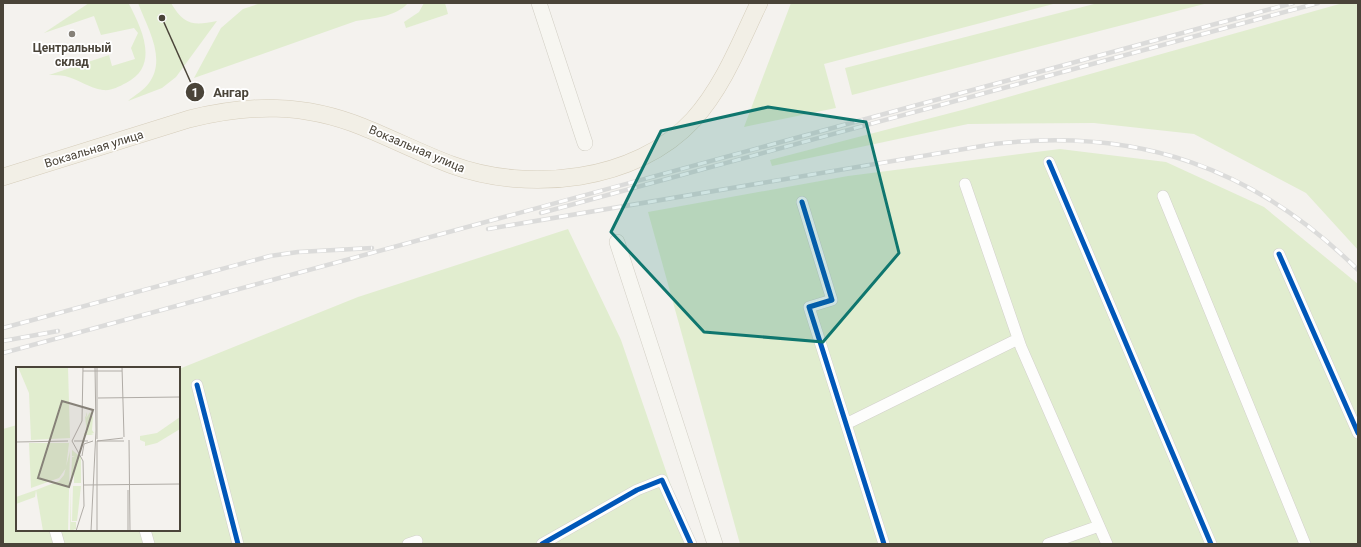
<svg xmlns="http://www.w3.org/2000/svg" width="1361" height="547" font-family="Roboto,sans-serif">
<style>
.green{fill:#e1edcf}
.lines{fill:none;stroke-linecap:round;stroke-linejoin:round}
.minor-casing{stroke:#d2d0cb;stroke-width:12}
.secondary-casing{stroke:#d2cfc5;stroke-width:16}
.primary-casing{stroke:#d6cebc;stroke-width:18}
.minor{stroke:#fdfdfc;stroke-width:11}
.secondary{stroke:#f7f6f1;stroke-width:15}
.primary{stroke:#f2efe6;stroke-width:17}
.rail-casing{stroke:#dbdbda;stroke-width:4.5}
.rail{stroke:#fff;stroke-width:3;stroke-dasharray:9;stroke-linecap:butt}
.cycleway-casing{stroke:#fff;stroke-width:8}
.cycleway{stroke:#0057b8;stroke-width:5}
.marked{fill:#0f766e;fill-opacity:0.2;stroke:#0f766e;stroke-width:3;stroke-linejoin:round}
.poi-dot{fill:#868178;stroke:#fff;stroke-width:1.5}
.labels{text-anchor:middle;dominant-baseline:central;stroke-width:3.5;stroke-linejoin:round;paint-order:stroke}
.poi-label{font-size:12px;font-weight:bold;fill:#4a4439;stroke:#fff}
.street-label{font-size:12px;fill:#4a4439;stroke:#fff}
.inset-road{fill:none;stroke:#b0aca6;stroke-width:1}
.view{fill:#868178;fill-opacity:0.15;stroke:#868178;stroke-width:2}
.inset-edge{fill:none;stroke:#4a4439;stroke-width:2}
.leader{fill:none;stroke:#4a4439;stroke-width:1.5}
.callout-dot{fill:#4a4439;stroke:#fff;stroke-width:1.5}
.mark-label{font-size:12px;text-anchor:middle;font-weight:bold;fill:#fff}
.callout-label{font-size:13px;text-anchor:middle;font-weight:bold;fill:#4a4439;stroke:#fff;stroke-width:3.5;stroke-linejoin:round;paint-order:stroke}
</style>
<rect width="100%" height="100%" fill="#f4f2ee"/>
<path class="green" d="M89 3 129 4C142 29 160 66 126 83 118 87 111 91 103 90 89 88 78 79 65 76 60 75 54 75 49 75L109 55 112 66 135 59 131 48 138 33 134 28 101 35 94 16 44 33Z
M138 3H171C184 25 193 26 217 21L176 77 162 88 128 101C135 95 144 90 149 83 167 59 147 27 138 3Z
M261 3H408C396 17 373 18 356 21L194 78 221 28 243 9Z
M424 3H445L448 14 406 28 404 22 419 12Z
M791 3H1057L824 64 836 108 744 127Z
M1098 3H1208L852 95 845 68Z
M1343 3H1358V250L1306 193 1194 134 1094 123 968 124 772 166 770 160 962 110Z
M1060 149 1166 162 1264 207 1358 284V544H740L648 212 848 176Z
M568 229 621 340 691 544H3V429L17 425V530H179V369L358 297Z"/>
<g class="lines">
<g class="minor-casing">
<path id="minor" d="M1049 162 1211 544
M965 184 1021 347 1107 544
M1163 196 1305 544
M802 202 832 300 809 307 884 544
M1279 254 1358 433
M197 385 238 544
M846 424 1018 339
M55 530 59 544
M145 530 149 544
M408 544 417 541
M542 544 637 490 662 480 691 544
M1048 544 1099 526"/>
</g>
<g class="secondary-casing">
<path id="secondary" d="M539 3 585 143
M617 242 715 544"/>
</g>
<g class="primary-casing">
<path id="primary" d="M3 177 189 119C250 104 304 103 363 127 393 139 422 154 452 165 528 193 636 182 693 120 723 87 740 43 759 3"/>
</g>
<use href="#minor" class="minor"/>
<use href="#secondary" class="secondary"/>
<use href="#primary" class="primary"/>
<g class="rail-casing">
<path id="rail" d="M541 213 1318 3
M488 229 994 144C1138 127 1255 168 1358 270
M3 328 270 256 298 252 372 248
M3 341 58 331
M3 353 1293 3"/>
</g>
<use href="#rail" class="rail"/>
<g class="cycleway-casing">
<path id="cycleway" d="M1049 162 1211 544
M802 202 832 300 809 307 884 544
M1279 254 1358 433
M197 385 238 544
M542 544 637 490 662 480 691 544"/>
</g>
<use href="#cycleway" class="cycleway"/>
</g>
<path class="marked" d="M768 107 866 122 899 253 823 342 704 332 611 232 661 131Z"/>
<circle class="poi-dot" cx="72" cy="34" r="4"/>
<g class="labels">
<g class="poi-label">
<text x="72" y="48">Центральный<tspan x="72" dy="14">склад</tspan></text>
</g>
<g class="street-label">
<text transform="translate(94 149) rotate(-17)">Вокзальная улица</text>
<text transform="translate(417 149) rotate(23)">Вокзальная улица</text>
</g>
</g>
<g transform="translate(16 367)">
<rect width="164" height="164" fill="#f4f2ee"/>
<path d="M2 0H52L54 71 15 73 13 26ZM71 45V50L74 45 77 50 76 63 78 66 75 67 78 68H68V66L70 67H71L69 49 71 51 70 48ZM164 50V62L141 76 129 79V75L124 73V69L141 66ZM13 76H53L50 101 43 111 15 121ZM56 83 65 90V116H58V101L55 116 56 90 59 89H56ZM54 84 52 164H27L20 123 43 114 48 108ZM55 119V155H60V162L54 164ZM57 119H65L61 154H56ZM20 123 19 130 0 137V130Z" fill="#e1edcf"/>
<path class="inset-road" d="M106 0 108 70M67 4H106M82 31 164 30M107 71 81 74H108M81 72V0M113 73 114 164M58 74H72M81 74V164M0 75 52 74M66 89 68 77 77 74M68 118 164 117M60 164 68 139 67 94 56 74 66 54 67 0M75 164 80 63 79 0M112 164V123"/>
<path class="view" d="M46 34 77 43 53 120 22 111Z"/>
<rect width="164" height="164" class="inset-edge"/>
</g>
<path class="leader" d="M162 18L195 92"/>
<g class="callout-dot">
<circle cx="162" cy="18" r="4"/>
<circle cx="195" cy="92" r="10"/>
</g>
<g class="mark-label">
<text x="195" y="97">1</text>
</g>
<g class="callout-label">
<text x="231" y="97">Ангар</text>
</g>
<rect width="1361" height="547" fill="none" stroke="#4a4439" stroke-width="8"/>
</svg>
